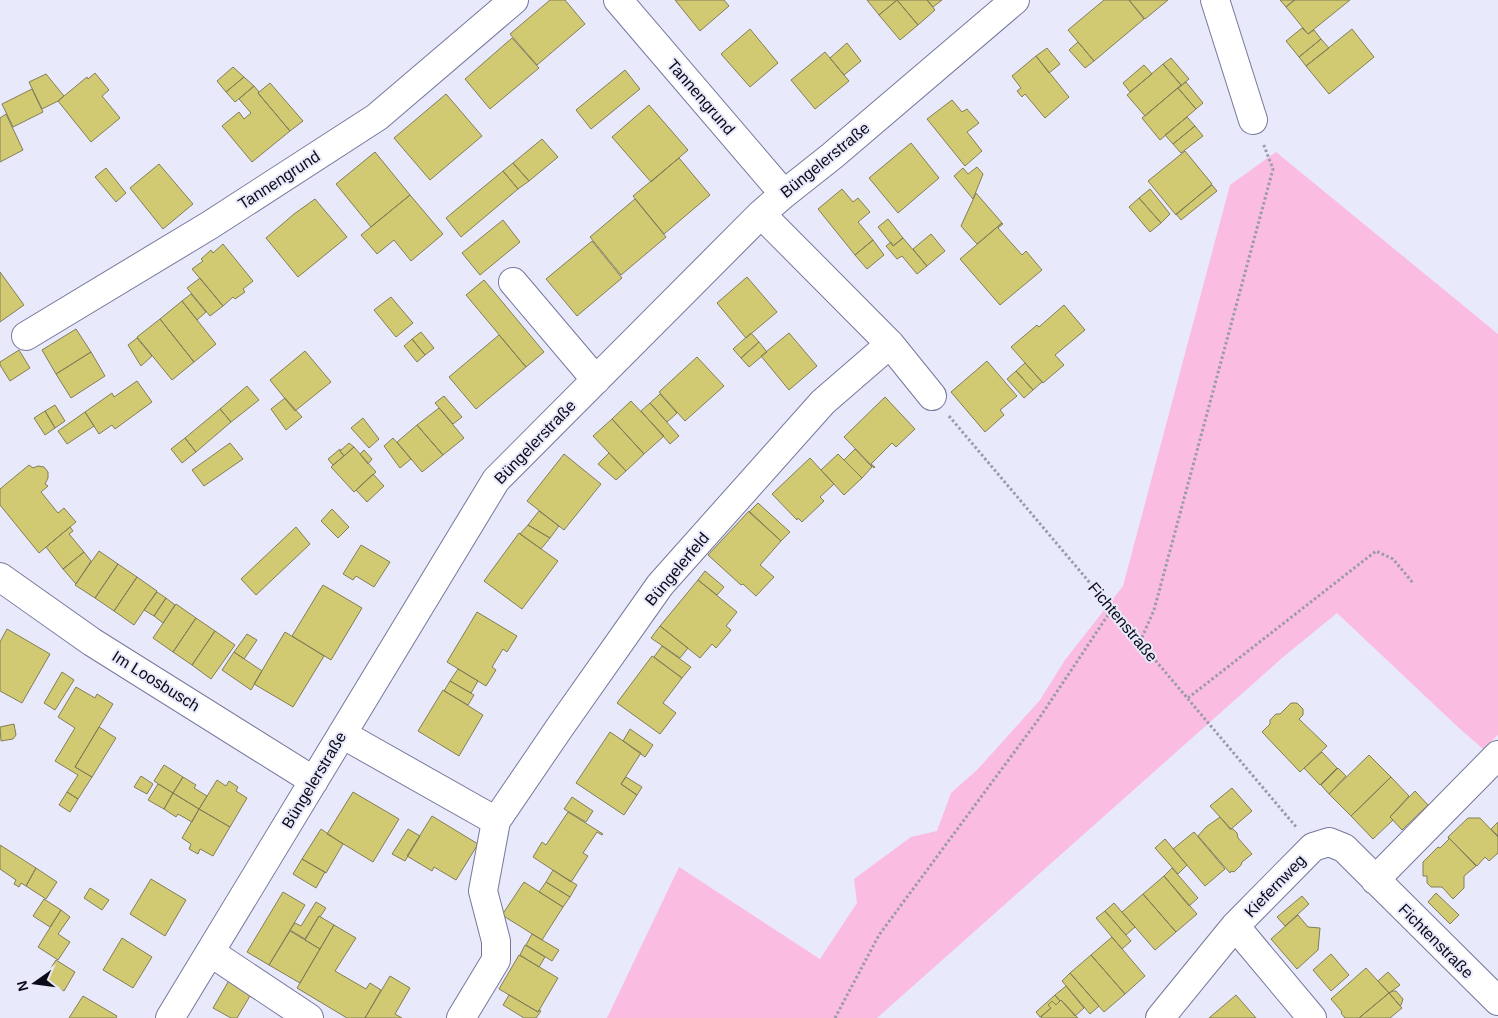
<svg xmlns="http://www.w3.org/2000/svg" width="1498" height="1018" font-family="Helvetica,sans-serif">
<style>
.green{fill:#fbbce1}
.building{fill:#d2c973;stroke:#827e57}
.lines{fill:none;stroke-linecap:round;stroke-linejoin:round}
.minor-casing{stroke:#77789d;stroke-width:30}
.path{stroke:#9a9baa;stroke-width:3;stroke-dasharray:2.5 2.5;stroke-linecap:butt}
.minor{stroke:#fff;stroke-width:28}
.labels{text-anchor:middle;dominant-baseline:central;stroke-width:4;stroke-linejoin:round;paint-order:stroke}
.street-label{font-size:16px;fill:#0b0b18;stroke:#e8e9fa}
</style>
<rect width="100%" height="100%" fill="#e8e9fa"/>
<path class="green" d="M1276 152 1498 334V735L1483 749 1459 728 1337 613 1282 658 877 1018H607L679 867 820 959 857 903 854 879 911 837 937 831 951 793 978 769 1040 700 1065 660 1123 586 1230 185Z"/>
<path class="building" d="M550 0H565L585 24 537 65 510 34Z
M675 0H724L729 6 700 31Z
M867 0H897L879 15Z
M897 0 918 25 900 40 879 15Z
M897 0H927L935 10 918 25Z
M927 0H942L933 7Z
M1104 0H1129L1144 19 1094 61 1068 30Z
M1129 0H1168L1145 19Z
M1280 0H1294L1286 7Z
M1295 0H1350L1308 34 1286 7Z
M1302 28 1308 34 1314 30 1321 39 1299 57 1286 41Z
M750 29 778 63 750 87 721 54Z
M1352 29 1374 57 1329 94 1306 66Z
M512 38 539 68 490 109 465 79Z
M1321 39 1329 48 1306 66 1299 57Z
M1078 42 1094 61 1085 68 1069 50Z
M847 43 861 61 844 75 830 58Z
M1047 48 1060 64 1049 73 1036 56Z
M825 52 849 81 815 109 791 80Z
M1036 56 1069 97 1045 118 1025 94 1022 97 1017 91 1021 88 1012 76Z
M1171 58 1189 79 1178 88 1181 85 1163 64Z
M1163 64 1181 85 1145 116 1127 95Z
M1144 65 1152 74 1130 92 1123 83Z
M233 67 244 77 226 92 217 81Z
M625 70 640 89 591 129 576 110Z
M95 73 109 90 102 96 120 118 91 142 58 101 87 77 88 79Z
M46 74 64 96 58 101 42 109 29 82Z
M244 77 254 86 235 102 226 92Z
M1186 82 1203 103 1196 109 1178 88Z
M270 83 303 121 290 131 258 93Z
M254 86 259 92 258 93 290 131 252 162 222 126 239 112 244 119 251 113 239 99Z
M1178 88 1196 109 1160 140 1142 118Z
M32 89 43 112 13 127 2 104Z
M446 94 482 136 430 180 394 138Z
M952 100 962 112 967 109 979 123 967 132 982 151 965 166 927 119Z
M649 105 688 150 651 182 612 137Z
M6 114 23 150 0 162V118Z
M1187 117 1195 126 1173 144 1165 135Z
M1195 126 1203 136 1181 153 1173 144Z
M542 139 558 157 529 181 513 163Z
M911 143 939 178 898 213 869 178Z
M1185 151 1212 184 1176 215 1148 181Z
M375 152 410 195 371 227 336 184Z
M679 158 710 195 664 234 633 196Z
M513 163 529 181 518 189 503 171Z
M159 164 193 204 163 229 130 188Z
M977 167 983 174 973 199 954 176 963 168 968 174Z
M106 168 126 193 116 202 95 177Z
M503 171 518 189 461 237 446 218Z
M1212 185 1217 191 1181 220 1176 214Z
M842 189 853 202 858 198 870 212 858 222 873 240 855 255 818 209Z
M1150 189 1170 214 1161 223 1139 198Z
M976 193 1002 223 977 244 961 226Z
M410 195 443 234 411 261 394 240 377 254 361 235Z
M1139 198 1161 223 1150 232 1129 207Z
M315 199 347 237 298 277 266 238 294 214Z
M635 199 666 237 621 275 590 237Z
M888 219 903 238 893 246 878 227Z
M503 220 520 242 480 275 462 253Z
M1002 223 1003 224 998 228 1022 255 1026 251 1042 270 1000 305 960 259Z
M931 234 945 251 927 266 913 249Z
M903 238 927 266 917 274 902 256 897 259 886 246 891 242 893 246Z
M873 240 884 255 867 269 855 255Z
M592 241 622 278 577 316 546 279Z
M223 244 253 281 243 289 245 292 235 299 233 297 223 306 192 269 203 261 201 259 211 250 213 253Z
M0 272 24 305 0 322Z
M747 277 777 312 746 338 717 303Z
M200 278 223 306 210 316 187 288Z
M484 280 544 352 526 367 466 295Z
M191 294 206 312 197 320 182 301Z
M391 297 413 323 396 337 374 310Z
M182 301 216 344 194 362 160 319Z
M1064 305 1085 330 1055 355 1064 365 1043 383 1011 347 1037 325 1039 327Z
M160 319 194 362 172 380 137 337Z
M76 329 91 352 56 374 42 350Z
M421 332 434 348 425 355 412 339Z
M751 333 759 342 741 358 733 349Z
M789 333 817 366 789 390 761 356Z
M499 335 526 367 476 409 449 377Z
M137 338 152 356 141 366 128 345Z
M412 339 425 355 417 362 404 346Z
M759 342 767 352 749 367 741 358Z
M19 350 30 368 10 381 0 365V362Z
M305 351 331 382 295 411 270 380Z
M91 352 105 376 71 398 56 374Z
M697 357 724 386 685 421 659 392Z
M987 361 1017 396 1000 410 1004 415 985 432 951 392Z
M1025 363 1042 382 1033 390 1016 371Z
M1016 371 1033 390 1024 398 1007 379Z
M137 381 152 402 115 429 112 425 99 434 85 412 112 393 114 397Z
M247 386 259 400 231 422 220 409Z
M660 394 677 413 667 422 650 403Z
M444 396 462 417 453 424 435 403Z
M885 397 915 429 896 447 892 443 871 464 875 467 874 468 844 437Z
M285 398 302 417 286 430 271 409Z
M631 401 664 436 644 454 612 419Z
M650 403 679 436 670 444 641 411Z
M55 405 65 421 55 428 45 411Z
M439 408 464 438 443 455 417 425Z
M220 409 231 422 196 452 185 438Z
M45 411 55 428 45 435 34 418Z
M85 412 94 426 67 444 58 431Z
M363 418 379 439 369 448 351 428Z
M612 419 644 454 626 471 593 436Z
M417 425 443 455 422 472 397 442Z
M185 438 196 452 182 463 171 449Z
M393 438 411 459 400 468 384 446Z
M230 443 243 459 204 486 192 470Z
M349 443 354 447 344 456 340 451Z
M354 447 376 472 354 492 331 467Z
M340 449V451L344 456 333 465 328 459Z
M855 449 872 467 862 478 844 460Z
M364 450 372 459 368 464 360 454Z
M609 453 626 471 616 480 598 464Z
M564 454 601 484 564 530 527 501Z
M838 454 862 478 844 495 821 470Z
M810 458 834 484 820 497 824 501 802 522 798 518 797 520 772 494Z
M29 465 33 468 38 466 44 467 48 472V478L45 484 48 486 41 492 58 513 64 508 76 522 39 553 0 505V489Z
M373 474 384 486 367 502 356 490Z
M758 503 790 532 781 541 749 512Z
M332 509 349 527 338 538 321 521Z
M539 511 559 526 550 538 528 525Z
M749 511 781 541 760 565 774 577 756 596 743 584 741 585 708 555Z
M528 525 550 538 541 549 520 534Z
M70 527 73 531 69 534 84 552 63 569 46 547Z
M296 527 310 544 256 595 241 579Z
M519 533 558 561 522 609 484 581Z
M361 545 390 562 374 587 356 576 353 580 343 574Z
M99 551 118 564 95 598 75 585Z
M84 552 91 561 76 584 63 569Z
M118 564 137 577 114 611 95 598Z
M705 571 724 587 717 595 698 580Z
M137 577 157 591 134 625 114 611Z
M698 580 737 612 726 626 731 630 716 648 712 644 700 658 660 626Z
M323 585 362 608 331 660 292 636Z
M157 592 166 598 154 616 144 610Z
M166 598 175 605 163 623 154 616Z
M176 604 196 618 173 652 153 638Z
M477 612 517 636 507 652 503 649 492 667 496 670 486 686 447 662Z
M196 618 215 631 192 665 173 652Z
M660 626 688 648 680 658 651 638Z
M7 629 50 654 22 703 0 691V642Z
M215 631 235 645 211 679 192 665Z
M285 632 324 656 293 707 254 684Z
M247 634 257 640 244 659 234 652Z
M662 646 691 667 682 678 654 657Z
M234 652 262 671 251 690 222 670Z
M652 656 682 678 663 703 676 713 660 734 617 703Z
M458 669 478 681 471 693 450 681Z
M62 672 74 680 55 710 44 703Z
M450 681 474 695 468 705 444 691Z
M76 687 95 698 97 694 113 704 75 767 92 777 78 799 67 792 78 775 55 761 75 728 58 717Z
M443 690 483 715 459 756 418 731Z
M1291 703H1297L1303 709V715L1299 719 1327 746 1300 772 1262 732 1270 724V720L1276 714H1280Z
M14 724 16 735 13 739 1 741 0 727Z
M99 727 116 738 92 777 75 767Z
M630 729 653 745 645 757 623 741Z
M610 732 641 753 621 784 637 795 624 815 576 783Z
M1322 752 1337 768 1320 785 1304 768Z
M1369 755 1391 777 1351 816 1329 794Z
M164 765 183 777 173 793 154 781Z
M1338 768 1346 776 1329 794 1321 785Z
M141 776 153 784 147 794 134 787Z
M183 777 196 785 194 788 207 796 199 809 173 793Z
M626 777 642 787 637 795 621 784Z
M1391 777 1409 796 1390 817 1393 820 1373 839 1351 816Z
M217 780 226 786 229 781 238 787 236 791 247 798 230 827 199 809Z
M158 784 173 793 164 809 148 800Z
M1232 788 1252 811 1231 829 1210 806Z
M1415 791 1428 805 1402 830 1390 817Z
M67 792 78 799 70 812 59 805Z
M353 792 399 819 373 862 327 834Z
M173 793 199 809 192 822 178 814 176 817 164 809Z
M572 797 593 811 586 822 564 809Z
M199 809 230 827 213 856 200 849 198 854 189 849 191 844 182 838Z
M568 812 603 834 602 835 597 832 583 853 588 856 571 882 533 857 542 842 546 845Z
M432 816 478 844 456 880 434 867 432 871 407 856Z
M1220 817 1230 829H1233L1237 833 1238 838 1252 854 1242 862 1241 865 1234 872 1231 871 1230 873 1198 836 1206 827Z
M1468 818H1480L1498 837V853L1489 861 1485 857 1477 866 1448 837Z
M1498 822V836L1491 829Z
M321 829 343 844 326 873 302 859Z
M408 829 420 836 405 861 392 854Z
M1194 832 1225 869 1205 886 1173 849Z
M1448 837 1476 866 1464 876V888L1453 899 1442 887H1431L1427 883V876H1423V862L1438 847 1440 848 1449 839Z
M1165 839 1187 865 1178 874 1155 848Z
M0 845 36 868 26 886 21 883 19 887 14 884 16 880 0 869Z
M302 859 325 872 316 888 293 874Z
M36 868 57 882 46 899 26 886Z
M1172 868 1198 898 1189 906 1164 876Z
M553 870 577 885 570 897 546 882Z
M1164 876 1197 914 1176 932 1143 894Z
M151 879 186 900 165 936 130 914Z
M524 882 563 907 542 940 502 915Z
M546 882 570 897 563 907 539 892Z
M90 888 109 900 102 910 84 898Z
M283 892 305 905 269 965 247 952Z
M1436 893 1459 915 1450 924 1428 902Z
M1143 894 1176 932 1155 950 1122 912Z
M1302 896 1309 904 1285 926 1277 917Z
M44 899 61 910 50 927 33 916Z
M316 902 326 908 320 917 319 916 305 939 290 930 295 923 301 926Z
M1114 903 1135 927 1126 935 1105 911Z
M61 910 70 917 58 934 70 942 58 960 38 947Z
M1105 911 1131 941 1122 949 1096 918Z
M1298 915 1308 927 1320 928 1318 950 1297 969 1271 939Z
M319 916 334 925 320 949 305 940Z
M334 925 356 938 335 971 366 989 370 983 381 990 365 1018H347L297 988Z
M290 931 320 949 300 983 269 965Z
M532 934 559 950 552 961 526 945Z
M1112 937 1145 976 1125 994 1091 955Z
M122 938 152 957 133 988 103 970Z
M525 945 545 957 539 967 520 955Z
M1331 954 1349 975 1331 991 1313 970Z
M519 955 558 978 538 1012 499 989Z
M1091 955 1125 994 1104 1012 1070 973Z
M56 960 75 972 64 991 44 979Z
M1366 968 1389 993 1359 1018H1345L1341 1013 1342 1012 1331 999Z
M1388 972 1400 985 1389 993 1378 981Z
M1070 973 1099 1006 1090 1014 1062 981Z
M390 976 410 988 395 1014 402 1018H365Z
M231 977 254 989 237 1018H231L213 1008Z
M1066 986 1084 1008 1075 1016 1061 1000 1060 1001 1055 995Z
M1393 991H1396L1403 999 1401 1005 1400 1006 1389 993Z
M1389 993 1402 1008 1390 1018H1359Z
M509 995 538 1012 539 1010 541 1011 536 1018H524L503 1005Z
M1055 995 1060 1001 1056 1005 1052 1001 1048 1005 1051 1008 1040 1017 1036 1012Z
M1236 995 1256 1018H1209Z
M83 996 117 1016 116 1018H69Z
M1061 1000 1078 1018H1041L1042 1016 1051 1008 1048 1005 1052 1001 1056 1005Z"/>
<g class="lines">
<g class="minor-casing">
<path id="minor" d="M618 0 784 194
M1215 0 1253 120
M761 214 890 344 932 396
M513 282 596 380
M26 336 210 225 377 117 514 0
M0 577 92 642 314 781
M342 734 496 821 560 727 660 585 823 402 890 344
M1375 880 1498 755
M1235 926 1312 1018
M210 952 309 1018
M170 1018 496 480 761 214 784 194 832 156 1015 0
M461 1018 496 960V941L483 891 496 821
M1160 1018 1235 926 1313 847 1329 842 1344 848 1498 1001"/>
</g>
<path class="path" d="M949 416 1297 828
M1140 642 1154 610 1273 169 1263 143
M1188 698 1376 551 1393 559 1413 583
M835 1018 879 935 1038 720 1112 609"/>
<use href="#minor" class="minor"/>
</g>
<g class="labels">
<g class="street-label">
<text transform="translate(701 97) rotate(49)">Tannengrund</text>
<text transform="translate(825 160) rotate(-39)">Büngelerstraße</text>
<text transform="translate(279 180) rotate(-33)">Tannengrund</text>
<text transform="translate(535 442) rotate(-46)">Büngelerstraße</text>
<text transform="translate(677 569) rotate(-50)">Büngelerfeld</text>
<text transform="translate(1123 622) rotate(50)">Fichtenstraße</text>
<text transform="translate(156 681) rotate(32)">Im Loosbusch</text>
<text transform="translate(314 780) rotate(-59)">Büngelerstraße</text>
<text transform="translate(1275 886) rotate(-46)">Kiefernweg</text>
<text transform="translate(1436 941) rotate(45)">Fichtenstraße</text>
</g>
</g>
<g transform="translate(35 983) rotate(256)" stroke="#e8e9fa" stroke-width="4" paint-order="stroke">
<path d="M0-4L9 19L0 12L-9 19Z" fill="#0b0b18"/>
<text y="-8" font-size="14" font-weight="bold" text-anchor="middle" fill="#0b0b18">N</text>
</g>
</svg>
